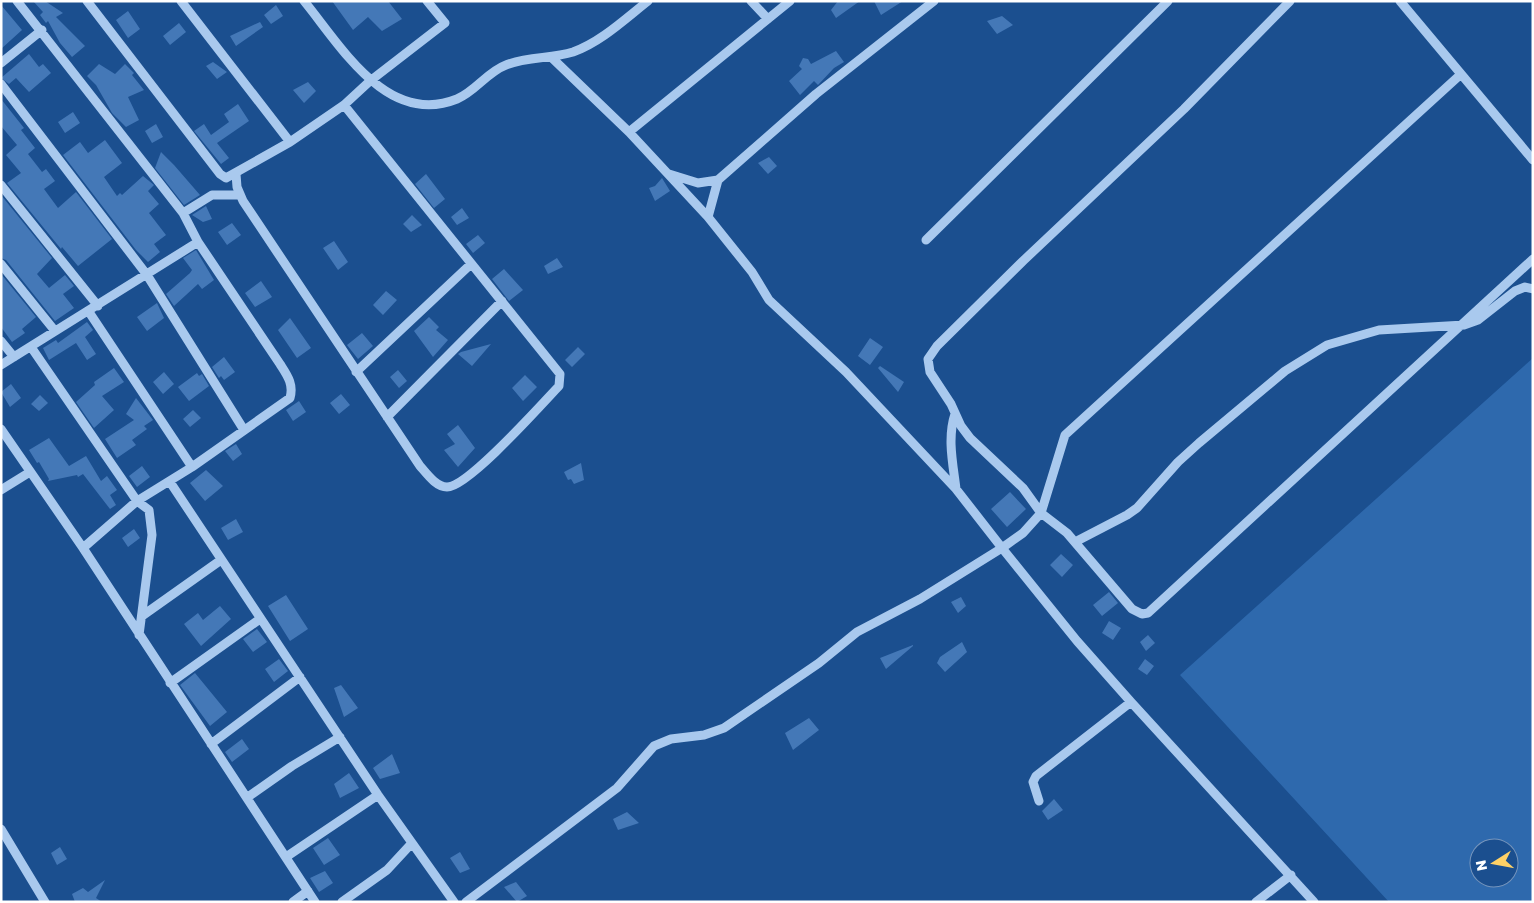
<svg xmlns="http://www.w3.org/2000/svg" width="1534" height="903" font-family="'Golos Text',sans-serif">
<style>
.green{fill:#2e69ad;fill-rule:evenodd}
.building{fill:#4478b7}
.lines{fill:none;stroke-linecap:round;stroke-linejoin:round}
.minor{stroke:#a9c9ee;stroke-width:9}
</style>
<rect width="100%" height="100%" fill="#1b4f8f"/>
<path class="green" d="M1533 358V902H1389L1180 675ZM1479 848H1509V878H1479Z"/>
<path class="building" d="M33 1H45L63 13 56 17 85 46 72 57 60 43 48 21 46 23 40 15 43 12Z
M332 1H388L402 19 382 31 368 17 353 30Z
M838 1H860L836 18 831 10Z
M874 1H903L881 15Z
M1 5 22 30 1 49Z
M276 5 283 16 271 24 264 15Z
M128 11 140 29 128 38 116 20Z
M1002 16 1013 25 997 34 987 21Z
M260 22 263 27 236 46 230 36Z
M179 23 186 32 170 45 163 36Z
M836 51 844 62 834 68 818 85 814 81 800 95 789 81 802 69 799 66 803 58 808 59 811 64Z
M29 54 39 67 43 64 51 73 29 92 16 78 9 84 1 78Z
M213 62 227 72 217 79 206 66Z
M99 64 115 74 125 64 134 73 132 75 144 90 128 97 139 120 126 127 112 113 96 85 87 76Z
M308 82 316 91 304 103 293 90Z
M1 99 24 128 21 130 35 148 28 154 42 172 46 169 55 181 44 189 58 208 76 192 112 239 78 266 62 247 61 249 7 183 21 173 6 155 17 145 1 126Z
M238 104 249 121 217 143 229 158 221 164 194 131 204 124 211 135 229 122 224 114Z
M73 112 80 123 65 133 58 122Z
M156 124 163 137 152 143 145 131Z
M105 140 122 163 104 177 117 196 120 193 122 195 143 176 154 185 148 191 159 204 149 213 166 235 154 244 160 252 148 262 136 250 63 155 80 142 88 153Z
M161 152 174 165 200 195 184 205 155 168Z
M769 157 777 166 768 174 758 163Z
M426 174 445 199 434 208 415 184Z
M662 178 670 191 655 201 649 188 655 186Z
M1 195 52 258 37 274 49 288 65 275 74 286 63 294 74 308 55 321 6 260 1 258Z
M206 206 212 219 203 222 192 215Z
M462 208 469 218 457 225 451 217Z
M412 215 422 225 411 232 403 224Z
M232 223 241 235 227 245 218 232Z
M478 235 485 243 473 253 466 244Z
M334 241 348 262 338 270 323 248Z
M196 250 214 280 202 289 198 284 174 306 166 294 190 273 192 270 183 258Z
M557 258 563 267 548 274 544 266Z
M504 269 523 290 509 301 492 279Z
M1 274 36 317 22 329 25 333 12 342 1 327Z
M261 281 272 297 255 307 245 293Z
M386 291 397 300 383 315 373 305Z
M157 303 164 318 147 331 137 317Z
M429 317 439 327 436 330 448 340 433 357 414 331Z
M290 318 311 348 297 358 278 330Z
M87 322 93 330 85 337 96 354 87 360 76 343 49 360 43 348 56 340 58 343Z
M362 333 373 346 358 359 347 345Z
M870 338 883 347 870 365 858 356Z
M491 344 472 366 458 354 461 352Z
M578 347 585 354 572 367 565 360Z
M224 357 235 372 224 380 221 376 219 378 212 367Z
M880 366 904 382 898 392 878 368Z
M114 368 124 382 102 396 114 410 94 428 76 402 95 385 94 382Z
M398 370 407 381 399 388 390 377Z
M164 372 174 384 163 394 153 382Z
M197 373 199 376 202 374 209 386 189 401 178 387Z
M525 375 537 387 523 401 512 388Z
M11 384 21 398 10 407 1 392Z
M341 394 350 405 339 414 330 403Z
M40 395 48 403 39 411 31 404Z
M136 398 153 420 144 426 147 429 132 440 136 445 117 458 105 439 134 420 126 414Z
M299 401 306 412 293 421 286 410Z
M193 410 201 418 190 427 183 419Z
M458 425 475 448 458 467 444 450 455 444 447 434Z
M49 438 69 466 86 456 101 481 107 476 117 490 110 495 116 505 110 509 83 474 78 477 77 475 48 481 49 479 39 462 37 463 29 450Z
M236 444 242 454 233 461 225 451Z
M581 463 584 480 574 484 571 479 568 480 564 472Z
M142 466 150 477 137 487 129 476Z
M206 470 223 486 205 501 190 483Z
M1010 492 1026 509 1007 527 991 509Z
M236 519 243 532 228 540 221 528Z
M134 529 140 538 128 547 122 538Z
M1061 554 1073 565 1062 577 1050 565Z
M1109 592 1118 603 1102 616 1093 605Z
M286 595 308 629 290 641 268 606Z
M961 597 966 606 958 613 951 602Z
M220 606 231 619 201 646 184 624 198 613 203 620Z
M1109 621 1121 628 1113 640 1102 633Z
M257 629 267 642 253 652 243 639Z
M1148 635 1155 643 1146 651 1140 642Z
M962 642 967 652 945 672 937 663 940 657Z
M913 645V646L886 669 880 658Z
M279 659 288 671 274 682 265 669Z
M1145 659 1154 666 1147 675 1138 669Z
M195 673 227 712 210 726 180 685Z
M341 685 358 708 344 717 334 688Z
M809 718 819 730 793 750 785 733Z
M242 739 249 749 232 762 225 752Z
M392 754 400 773 380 779 373 768Z
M349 773 359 788 340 798 334 784Z
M1054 799 1063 810 1048 820 1042 811Z
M627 812 639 823 618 830 613 819Z
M328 838 340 855 324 865 313 848Z
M60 847 67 859 57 865 51 853Z
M460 852 470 869 460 873 450 858Z
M325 871 333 883 319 892 310 878Z
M105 880 96 898 102 902H75L72 894 83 888 88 892Z
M516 882 527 896 517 902 504 887Z"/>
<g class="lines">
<path class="minor" d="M17 1 183 213 198 242 280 364C287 375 294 384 290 398L192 467 137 501 83 548
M87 1 220 174 226 178 290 142 344 105 370 81 445 23 427 1
M181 1 290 142
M304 1C341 46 387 127 457 99 476 91 487 72 506 65 528 56 551 59 573 52 601 42 625 19 648 1
M751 1 768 19
M1290 1 1184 109 1023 261 937 346 928 359 930 372 951 404 961 426 970 438 1023 488 1041 513 1067 533 1132 609 1142 614 1148 613 1533 259
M1400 1 1533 160
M551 57 629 132 708 217 752 272 769 300 846 372 956 489 1002 548 1023 533 1041 513 1065 435 1460 75
M1 63 42 30
M1 84 147 275 244 430
M629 132 790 1
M236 174 237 187 243 201 420 466C427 474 436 487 447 487 468 487 541 405 559 386L560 374 344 105
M669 174 698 183 718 180
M1 185 98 306
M183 213 212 195H240
M708 217 718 180 816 94 934 1
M926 240 1168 1
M1 264 55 331
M89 312 192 467
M1 341 14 357
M31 347 137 501 149 510 152 535 139 635
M1 365 198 242
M356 372 471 264
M955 414C947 438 953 464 956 489
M387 417 502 301
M1 429 83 548 315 902
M170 482 378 795 454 902
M1 490 30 472
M1075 542 1127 515 1137 508 1178 462 1199 443 1285 371 1327 345 1379 330 1464 325 1478 320 1515 291 1525 287 1533 289
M142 616 221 560
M170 683 260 619
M211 744 300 677
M248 797 292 766 340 737
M1039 801 1033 782 1036 776 1131 702
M1 829 45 902
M286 857 378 795
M293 902 308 891
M342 902 387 870 412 843
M466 902 617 788 654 746 671 739 704 735 724 728 819 663 857 632 920 599 1002 548 1077 641 1131 702 1314 902
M1256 902 1291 875"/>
</g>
<rect width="1534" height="903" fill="none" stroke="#ffffff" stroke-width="5"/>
<g transform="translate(1494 863) rotate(259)"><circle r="24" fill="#1b4f8f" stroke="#7695bc"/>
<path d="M0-4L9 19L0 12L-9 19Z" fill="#ffd166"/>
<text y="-8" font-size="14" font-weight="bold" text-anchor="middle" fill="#ffffff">N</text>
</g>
</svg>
